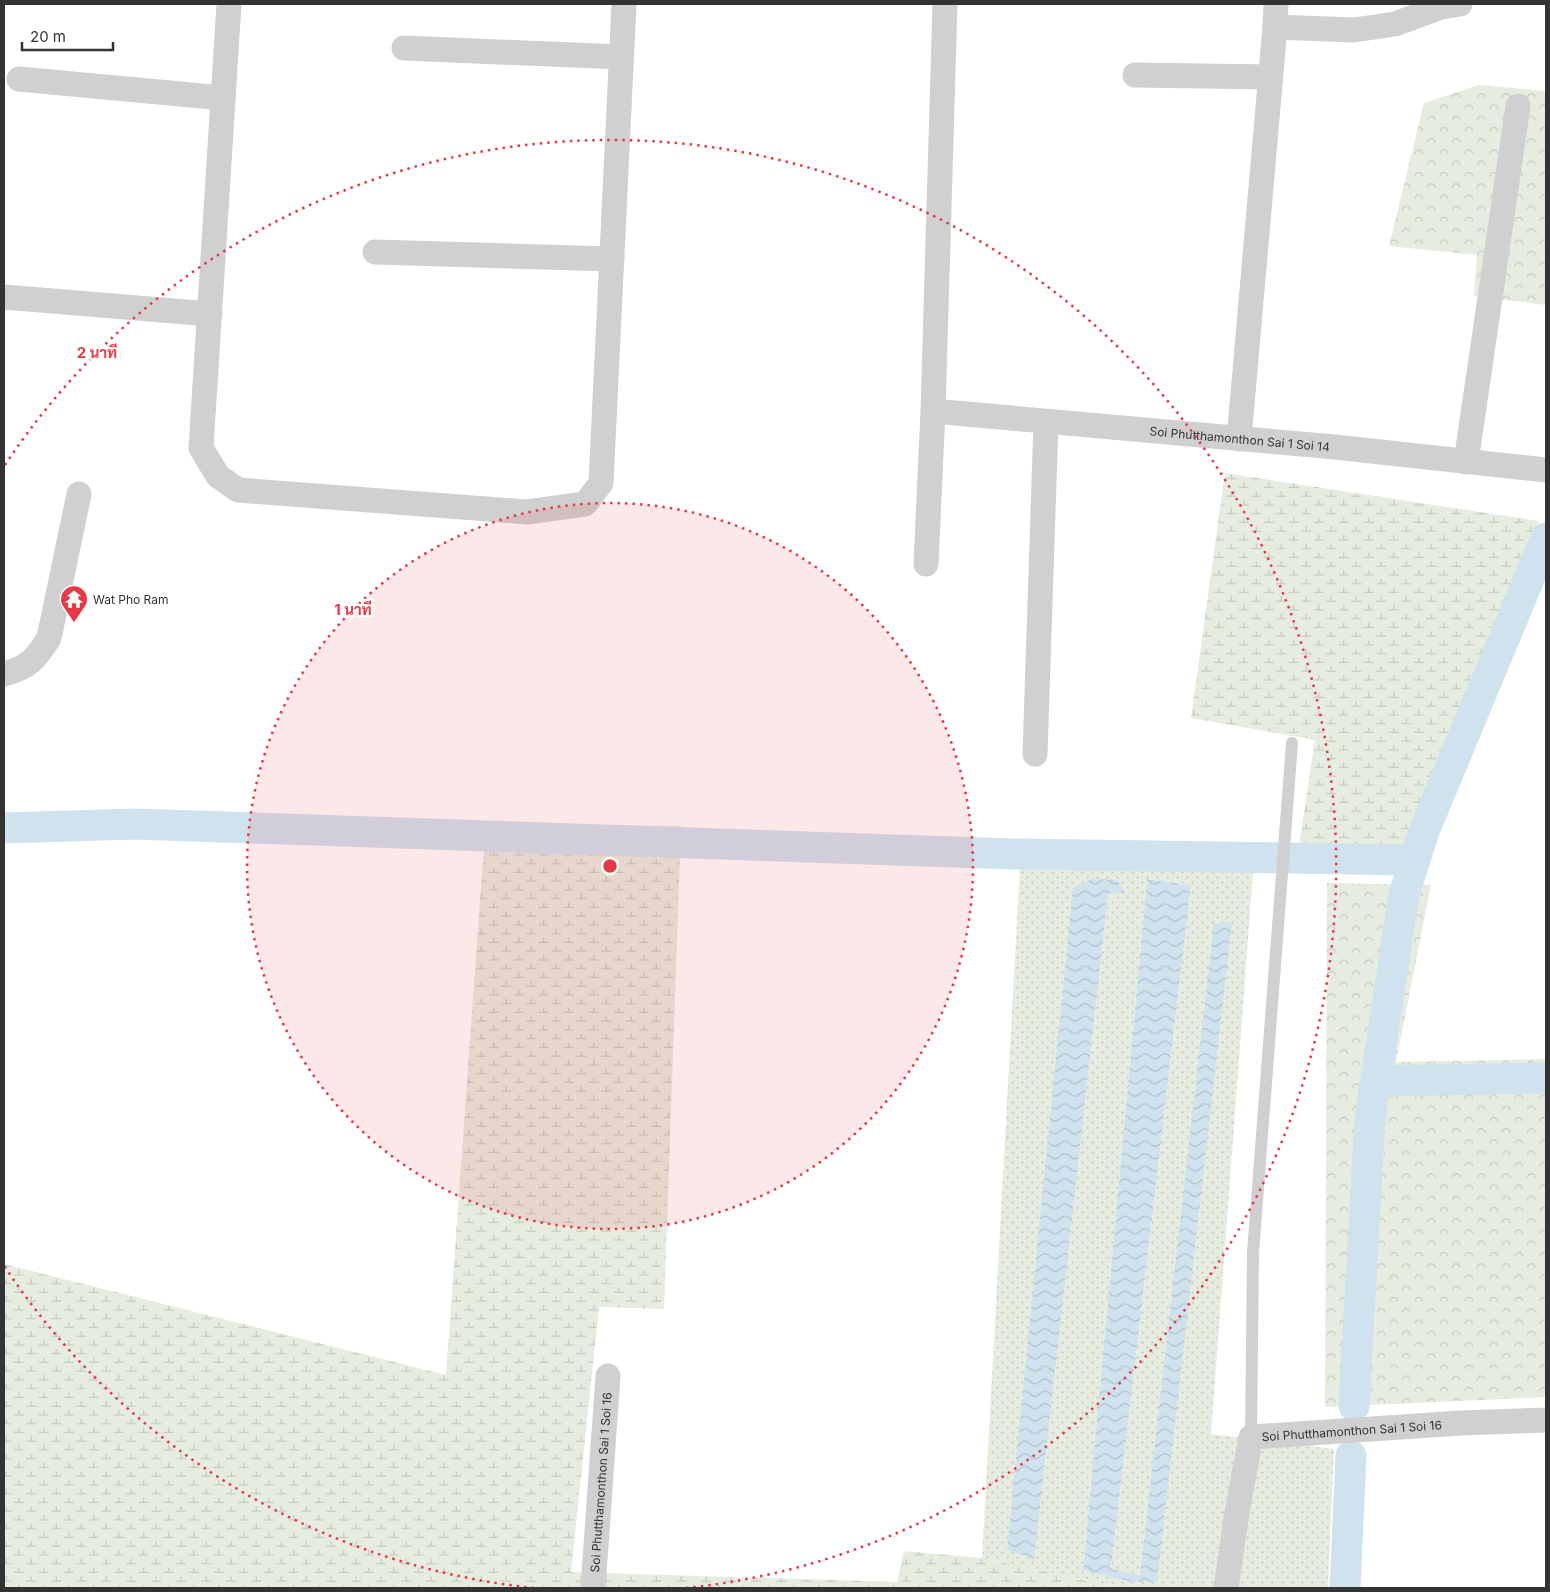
<svg xmlns="http://www.w3.org/2000/svg" width="1550" height="1592" font-family="Inter,Sarabun,sans-serif">
<style>
.grass{fill:url(#grass-dots);fill-rule:evenodd}
.forest{fill:url(#forest-crowns)}
.wetland{fill:url(#wetland-marsh)}
.water{fill:url(#water-waves)}
.lines{fill:none;stroke-linecap:round;stroke-linejoin:round}
.canal{stroke:#cfe2ee;stroke-width:31}
.lane{stroke:#d0d0d0;stroke-width:12}
.street{stroke:#d0d0d0;stroke-width:25}
.ring{fill:none;stroke:#e63946;stroke-width:2.5;stroke-dasharray:2.5 5}
.labels{text-anchor:middle;dominant-baseline:central;stroke-width:5;stroke-linejoin:round;paint-order:stroke}
.street-label{font-size:12px;fill:#333;stroke:#fff}
.poi-label{font-size:12px;fill:#333;stroke:#fff;text-anchor:start}
.centre{fill:#e63946;stroke:#fff;stroke-width:2.5}
.ring-label{font-size:15px;text-anchor:middle;font-weight:bold;fill:#e63946;stroke:#fff;stroke-width:5;stroke-linejoin:round;paint-order:stroke}
</style>
<defs>
<pattern id="grass-dots" width="8" height="8" patternUnits="userSpaceOnUse" patternTransform="scale(1.25)"><rect width="8" height="8" fill="#e6ecdf"/><path d="M2 2h.1M6 6h.1" fill="none" stroke="#c6cbc0" stroke-width="1.8" stroke-linecap="round"/></pattern>
<pattern id="forest-crowns" width="20" height="18" patternUnits="userSpaceOnUse" patternTransform="scale(1.25)"><rect width="20" height="18" fill="#e6ecdf"/><path d="M2 6a3 3 0 1 1 6 0M12 15a3 3 0 1 1 6 0" fill="none" stroke="#c6cbc0"/></pattern>
<pattern id="wetland-marsh" width="20" height="14" patternUnits="userSpaceOnUse" patternTransform="scale(1.25)"><rect width="20" height="14" fill="#e6ecdf"/><path d="M1 5h8M5 5V1M11 12h8M15 12V8" fill="none" stroke="#c6cbc0"/></pattern>
<pattern id="water-waves" width="16" height="10" patternUnits="userSpaceOnUse" patternTransform="scale(1.25)"><rect width="16" height="10" fill="#cfe2ee"/><path d="M0 5q4-4 8 0t8 0" fill="none" stroke="#b2c2cd"/></pattern>
</defs>
<rect width="100%" height="100%" fill="#fff"/>
<path class="grass" d="M1020 866 1253 872 1211 1434 1334 1449 1328 1588H1122L982 1558ZM1092 879 1124 892 1108 893 1033 1559 1007 1550ZM1147 879 1191 885 1111 1570 1140 1575 1215 923 1157 1581 1131 1582 1083 1570Z"/>
<path class="forest" d="M1479 85 1546 91V305L1474 296 1477 255 1389 246 1424 103Z
M1327 883 1431 885 1396 1062 1546 1059V1397L1325 1407Z"/>
<path class="wetland" d="M1225 473 1539 521 1404 852H1298L1315 740 1191 718Z
M488 824 681 826 664 1309 599 1307 571 1572 897 1582 904 1551 982 1558 1122 1588H4V1264L446 1375 483 859Z"/>
<path class="water" d="M1092 879 1117 880 1125 892 1108 894 1034 1559 1007 1550 1073 888Z
M1147 879 1191 885 1111 1569 1140 1575 1214 923 1232 922 1157 1582H1131L1083 1570Z"/>
<g class="lines">
<path class="canal" d="M4 828 135 824 1014 854 1415 860
M1376 1081 1546 1078
M1354 1406 1370 1118 1404 894 1424 831 1546 538
M1345 1588 1351 1456"/>
<path class="lane" d="M1251 1437 1253 1253 1292 743"/>
<g class="street">
<path d="M229 4 201 448 218 476 238 490 527 512 585 504 601 483 624 4"/>
<path d="M1275 27 1354 30 1395 24 1441 7 1460 4"/>
<path d="M404 48 621 57"/>
<path d="M1135 75 1270 77"/>
<path d="M19 79 223 98"/>
<path d="M375 252 612 259"/>
<path d="M4 297 210 314"/>
<path id="s1" d="M933 411 1335 447 1546 470"/>
<path d="M1239 439 1275 27 1276 4"/>
<path d="M1466 462 1518 106"/>
<path d="M926 564 933 411 945 4"/>
<path d="M4 674C29 667 35 660 49 638L79 494"/>
<path d="M1035 754 1046 422"/>
<path id="s2" d="M593 1588 608 1376"/>
<path id="s3" d="M1226 1588 1237 1512 1251 1437 1461 1423 1546 1420"/>
</g>
</g>
<circle cx="610" cy="866" r="363" fill="#e63946" fill-opacity=".12"/>
<g class="ring">
<circle cx="610" cy="866" r="363"/>
<path d="M534 1588A726 726 0 0 1 5 1267M5 465A726 726 0 1 1 686 1588"/>
</g>
<defs>
<g id="temple-pin" transform="scale(1.4375)"><path d="M0 17L-7.5 6A9.5 9.5 0 1 1 7.5 6Z" fill="#e63946" stroke="#fff"/><path d="M0-6L5-2H3V0L6.5 2.5H4V6H1.5V3h-3V6H-4V2.5H-6.5L-3 0V-2H-5Z" fill="#fff"/></g>
</defs>
<g fill-rule="evenodd">
<use href="#temple-pin" x="74" y="599"/>
</g>
<g class="labels">
<g class="street-label">
<text stroke="none"><textPath href="#s1" startOffset="308">Soi Phutthamonthon Sai 1 Soi 14</textPath></text>
<text stroke="none"><textPath href="#s3" startOffset="254">Soi Phutthamonthon Sai 1 Soi 16</textPath></text>
<text stroke="none"><textPath href="#s2" startOffset="106">Soi Phutthamonthon Sai 1 Soi 16</textPath></text>
</g>
<g class="poi-label">
<text x="93" y="599">Wat Pho Ram</text>
</g>
</g>
<circle cx="610" cy="866" r="8" class="centre"/>
<g class="ring-label">
<text x="97" y="358">2 นาที</text>
<text x="353" y="615">1 นาที</text>
</g>
<rect width="1550" height="1592" fill="none" stroke="#333333" stroke-width="10"/>
<path d="M22 42v8h91v-8" fill="none" stroke="#333333" stroke-width="2.5"/>
<text x="30" y="42" font-size="15" fill="#333333" stroke="#ffffff" stroke-width="4" paint-order="stroke">20 m</text>
</svg>
